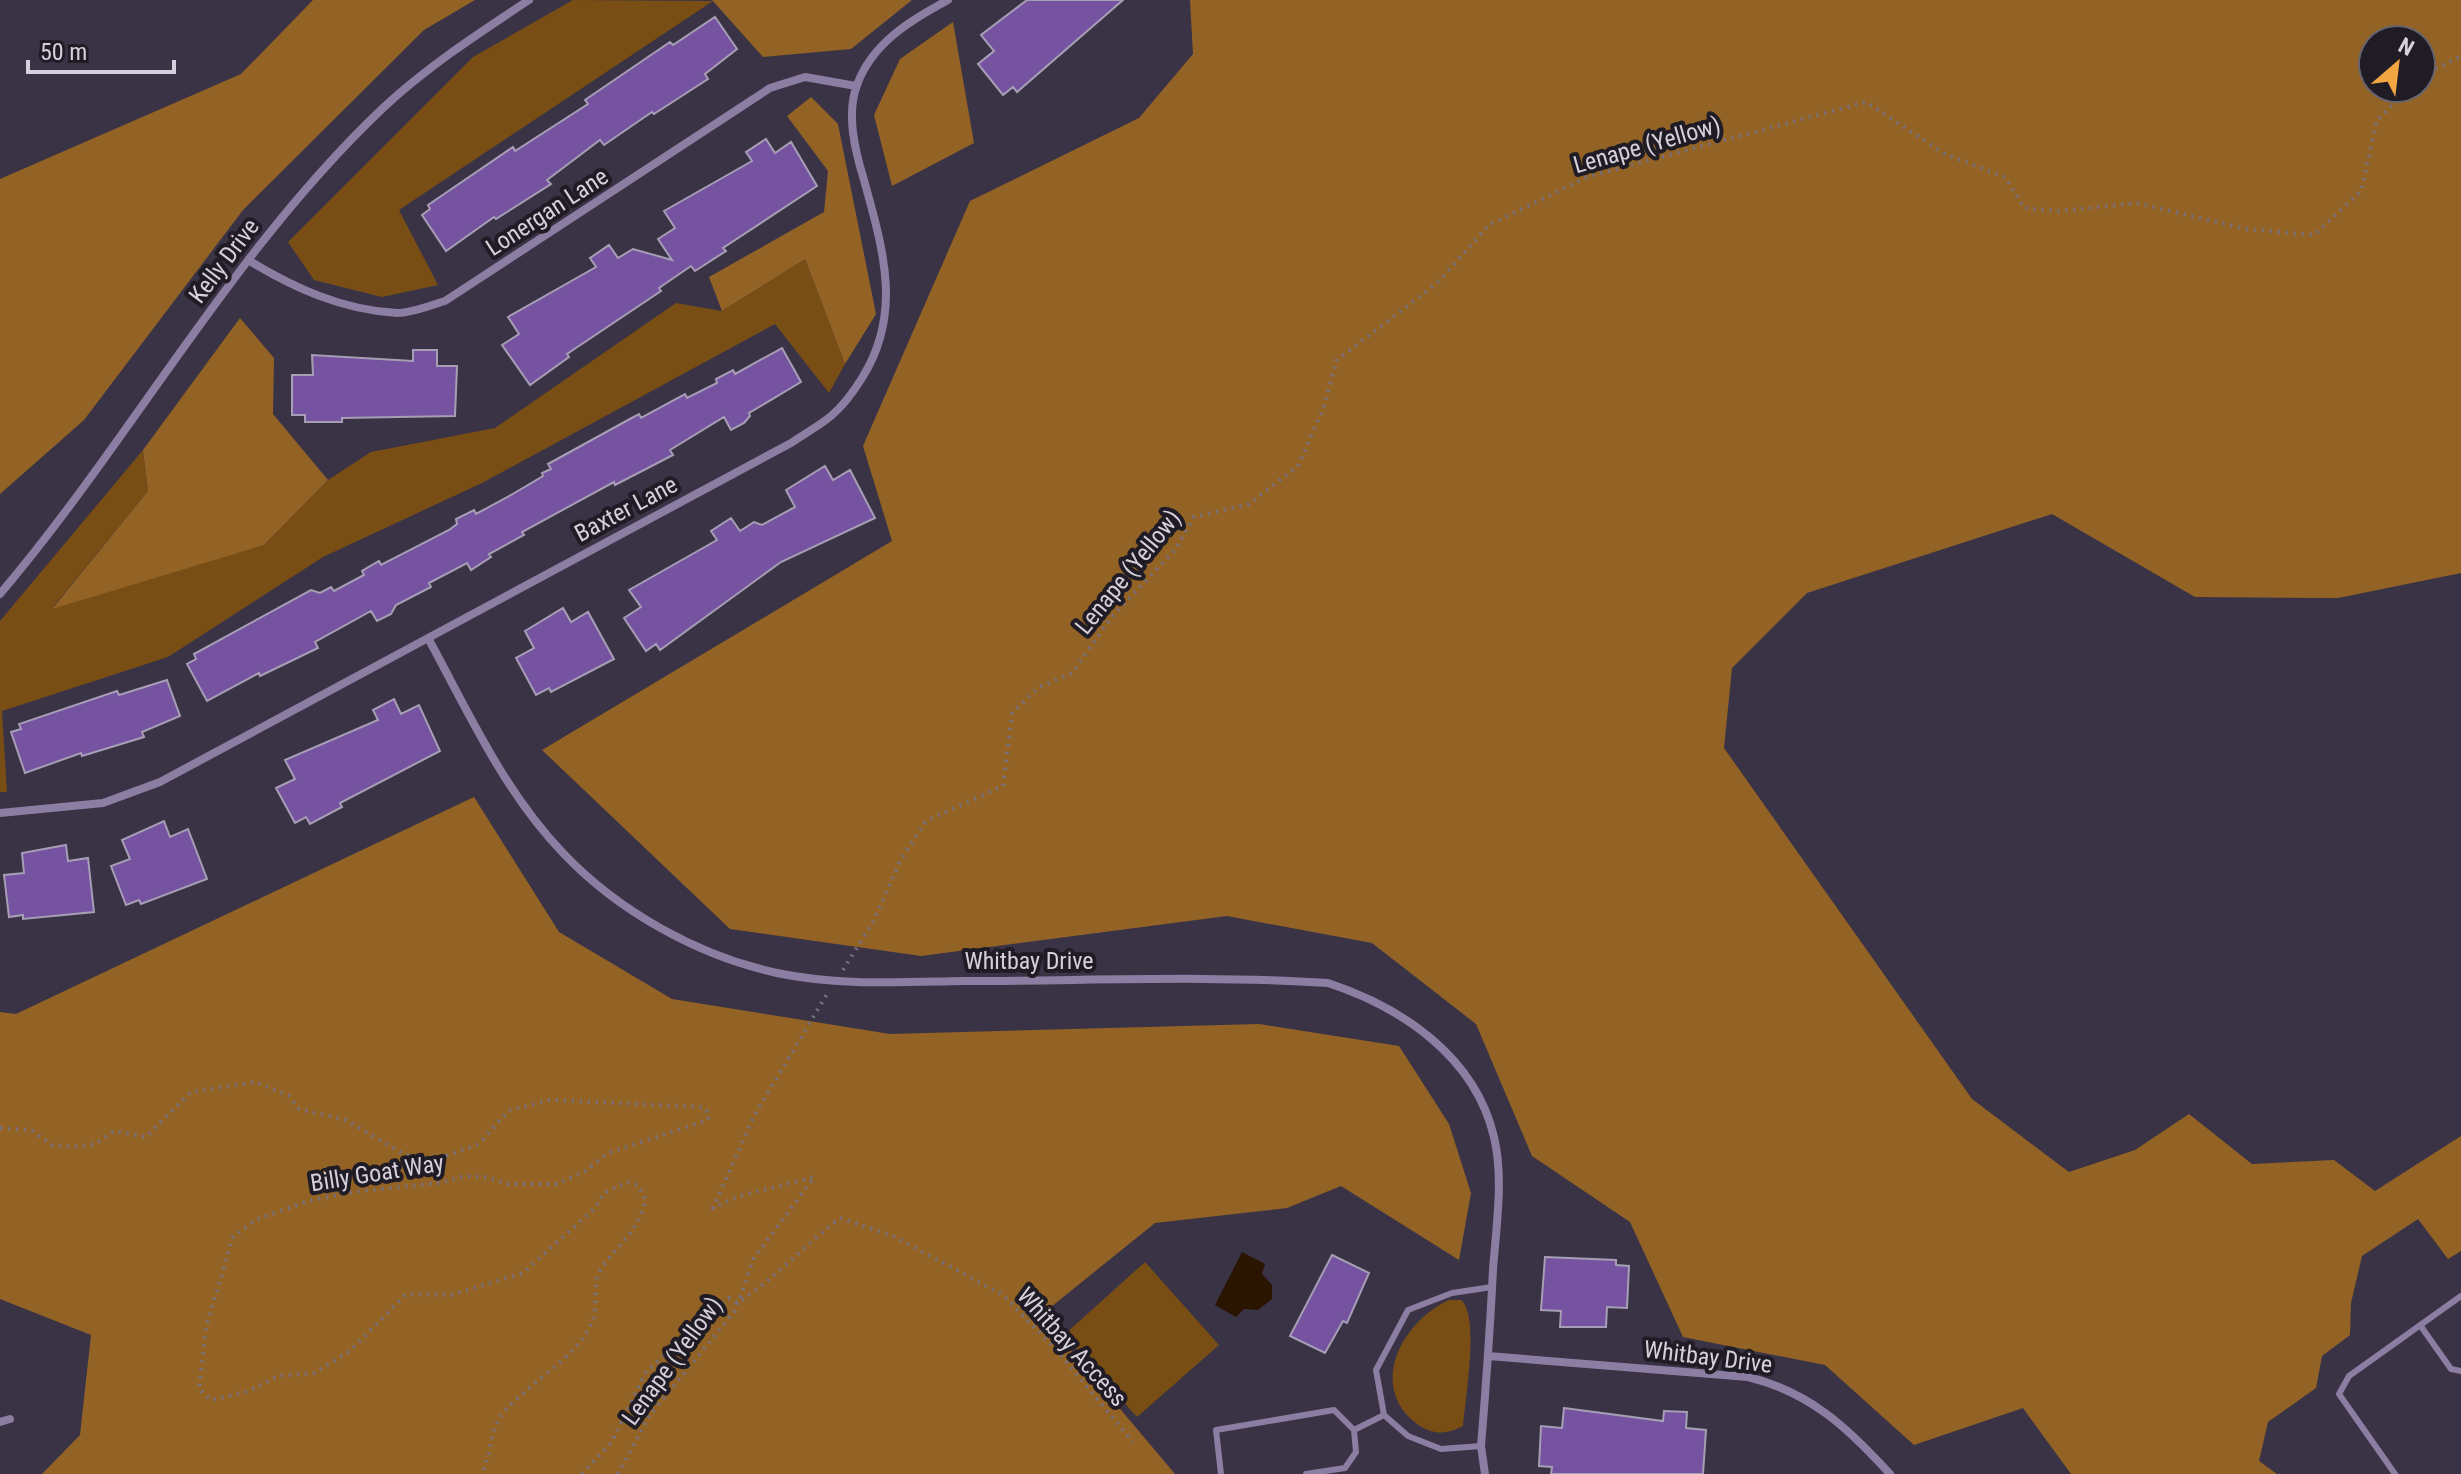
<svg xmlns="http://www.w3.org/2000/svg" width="2461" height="1474" font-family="'Roboto Condensed',sans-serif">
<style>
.green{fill:#784e14}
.forest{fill:#936325;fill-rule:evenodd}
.water{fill:#291500}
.building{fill:#7653a1;stroke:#a69eb4;stroke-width:2}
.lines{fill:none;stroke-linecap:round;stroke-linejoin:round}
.path{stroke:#767080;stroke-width:4;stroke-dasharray:2 6;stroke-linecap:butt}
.lane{stroke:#8c7ea2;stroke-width:6}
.street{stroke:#8c7ea2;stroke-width:8}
.labels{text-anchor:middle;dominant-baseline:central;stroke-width:8;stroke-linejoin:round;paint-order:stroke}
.street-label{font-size:24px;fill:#d5d0dc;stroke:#201c25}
</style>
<rect width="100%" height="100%" fill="#3a3346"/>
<path class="green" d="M573 0 713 1 399 210 438 285 382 297 314 280 288 242 473 57Z
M805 259 845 364 829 393 775 324 482 483 323 557 168 657 2 711 7 792H0V621L143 450 148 491 53 607 264 545 328 480 371 452 495 428 676 303 722 311Z
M1145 1262 1219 1345 1137 1417 1064 1335Z
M1449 1300H1461C1480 1315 1465 1401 1463 1426 1446 1435 1433 1435 1417 1424 1367 1387 1402 1321 1449 1300Z"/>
<path class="forest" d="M313 0H475L424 30 243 210 84 420 0 494V179L241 74Z
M712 0H912L851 49 763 57Z
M1190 0H2461V573L2338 598 2195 597 2052 514 1807 593 1732 668 1724 748 1972 1099 2069 1172 2135 1150 2189 1114 2252 1164 2334 1160 2375 1191 2461 1136V1251L2448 1259 2418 1219 2362 1256 2351 1303 2350 1335 2322 1356 2316 1388 2268 1422 2259 1461 2277 1474H2071L2023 1408 1914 1445 1825 1365 1683 1337 1630 1222 1532 1156 1476 1024 1372 943 1227 916 921 956 730 929 542 750 892 541 863 446 970 201 1139 118 1193 54ZM2373 40H2421V88H2373Z
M953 22 974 143 892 186 874 115 900 59Z
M811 97 838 124 876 314 845 364 805 259 722 311 709 277 824 212 828 171 787 116Z
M240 318 274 358 273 414 328 480 264 545 52 609 148 491 143 450Z
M474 797 559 932 672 999 890 1034 1259 1024 1399 1046 1449 1124 1471 1193 1459 1260 1341 1186 1287 1208 1155 1223 1041 1315 1175 1474H42L80 1435 91 1335 0 1299V1012L16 1014Z"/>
<path class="water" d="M1242 1252 1265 1264 1262 1274 1272 1285V1299L1258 1310 1244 1309 1236 1317 1215 1305Z"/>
<path class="building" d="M1027 0H1123L1017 92 1013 87 1003 95 978 64 994 51 981 35Z
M715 17 737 49 705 74 708 79 654 114 652 112 604 145 600 140 547 180 551 184 496 219 494 217 446 251 422 215 430 209 428 205 513 147 515 151 588 104 585 100 670 42 673 45Z
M766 139 775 153 791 142 817 186 723 248 726 251 695 271 691 266 659 288 661 291 567 354 569 357 530 385 502 345 519 334 508 317 596 267 590 258 609 245 618 258 633 249 672 260 658 239 675 228 664 211 752 161 746 152Z
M782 348 801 382 749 413 750 416 744 423 731 430 724 417 670 450 673 455 615 485 614 482 522 532 524 535 489 554 491 557 471 570 467 563 429 583 431 587 396 605 391 614 377 621 371 611 315 642 318 648 260 676 259 673 207 701 187 664 196 659 194 654 311 590 320 593 331 587 334 591 364 575 362 571 379 561 381 565 449 530 457 524 456 519 474 510 476 514 511 495 543 476 542 473 551 469 548 464 628 420 639 414 641 418 685 394 687 398 717 383 716 379 733 370 735 374Z
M413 350H437V366H457L455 416 342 418V422H305V415H292V375H313L312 355 413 361Z
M825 466 833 480 850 470 875 518 781 562 660 650 656 644 646 651 624 618 641 607 629 590 717 540 711 531 731 518 740 531 754 522 762 525 795 507 786 490Z
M563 608 571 622 588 612 614 659 551 692 549 688 536 695 516 658 534 648 525 631Z
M167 680 180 716 142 732 144 737 82 756 81 753 25 773 11 732 21 729 19 724 117 691 119 695Z
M394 699 401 714 419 705 440 751 340 803 342 807 310 824 306 817 295 823 276 788 295 779 285 760 378 720 373 710Z
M164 821 170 837 188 829 207 879 141 904 139 900 126 905 111 866 130 859 122 840Z
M66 845 68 861 88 858 94 912 23 919V915L9 917 4 875 24 873 22 853Z
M1332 1255 1369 1273 1347 1323 1343 1321 1325 1353 1290 1336Z
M1545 1257 1616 1260V1265L1629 1266 1627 1308 1607 1307 1606 1327H1560L1561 1311 1541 1310Z
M1564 1408 1663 1421 1664 1411 1687 1412 1686 1428 1706 1430 1703 1474H1551L1552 1467 1539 1466 1541 1426 1562 1428Z"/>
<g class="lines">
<path class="path" d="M2421 76 2461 56
M843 970 873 922 901 859 926 821 1003 786 1012 713 1039 687 1072 673 1110 619 1175 550 1194 517 1249 504 1298 466 1323 409 1337 360 1437 283 1489 225 1587 177 1866 102 1945 154 2005 177 2024 208 2059 211 2137 203 2246 229 2314 235 2361 191 2377 120 2409 88
M0 1128 31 1130 52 1145 74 1147 95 1144 114 1131 146 1137 191 1092 256 1082 289 1096 299 1109 346 1120 405 1155 440 1158 479 1144 508 1111 550 1100 703 1107 709 1114 708 1120 608 1153 585 1171 557 1184H508L487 1177 464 1176 439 1183 352 1192 308 1201 255 1220 233 1237 206 1327 199 1389 211 1400 249 1391 278 1376 314 1373 350 1351 406 1294 451 1295 523 1273 595 1208 604 1193 627 1182 638 1185 646 1200C635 1238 619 1241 600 1271 592 1284 598 1305 593 1319 581 1356 529 1382 504 1412 488 1431 493 1454 481 1474
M582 1474 611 1443 646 1372 729 1298 737 1303C775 1279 804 1245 840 1218L895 1237 1003 1295 1055 1348 1133 1442
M618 1474 649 1416 735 1311 754 1258 814 1177 739 1196 713 1208 754 1116 827 994"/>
<path class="lane" d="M2420 1325 2451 1369 2461 1371
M1354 1430 1384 1415
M1481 1446 1441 1449 1408 1436 1384 1415 1376 1370 1408 1310 1452 1293 1492 1287
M1221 1474 1216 1430 1334 1410 1354 1430 1356 1452 1345 1468 1306 1474
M2395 1474 2339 1394 2349 1376 2461 1296"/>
<path class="street" d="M248 260C294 288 342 310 397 313 412 313 431 305 445 301L770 88 805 77 856 86
M0 594C133 437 232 251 383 108 427 67 479 33 529 0
M428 638C468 711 504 792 563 853 618 911 698 956 777 973 838 986 902 982 964 981 1085 981 1207 975 1328 983 1401 1007 1475 1056 1494 1137 1504 1179 1496 1227 1493 1270 1490 1329 1486 1387 1481 1446L1485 1474
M0 813 103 803 160 782 791 443C804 434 819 426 831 416 843 406 854 391 862 378 903 313 883 249 864 180 855 151 846 114 857 85 872 43 911 20 948 0
M1488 1356 1748 1377C1810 1392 1848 1428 1890 1474
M0 1422 10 1419"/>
</g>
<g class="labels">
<g class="street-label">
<text transform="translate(1647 145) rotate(-16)">Lenape (Yellow)</text>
<text transform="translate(547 212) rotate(-33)">Lonergan Lane</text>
<text transform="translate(224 261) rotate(-53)">Kelly Drive</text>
<text transform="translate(626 509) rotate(-28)">Baxter Lane</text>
<text transform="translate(1128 572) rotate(-51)">Lenape (Yellow)</text>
<text x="1029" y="961">Whitbay Drive</text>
<text transform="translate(377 1173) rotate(-9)">Billy Goat Way</text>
<text transform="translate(1072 1347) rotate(48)">Whitbay Access</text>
<text transform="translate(1708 1357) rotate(7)">Whitbay Drive</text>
<text transform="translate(672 1361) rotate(-54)">Lenape (Yellow)</text>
</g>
</g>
<g transform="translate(2397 64) rotate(28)"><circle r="38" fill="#201c25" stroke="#68646e" stroke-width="2"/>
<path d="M0-6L14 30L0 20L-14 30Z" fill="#f2a541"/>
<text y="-12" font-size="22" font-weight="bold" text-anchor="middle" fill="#d5d0dc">N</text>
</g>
<path d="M28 60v12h146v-12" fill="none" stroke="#d5d0dc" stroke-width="4"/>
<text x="40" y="60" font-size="24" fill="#d5d0dc" stroke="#201c25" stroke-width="6" paint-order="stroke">50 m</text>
</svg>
